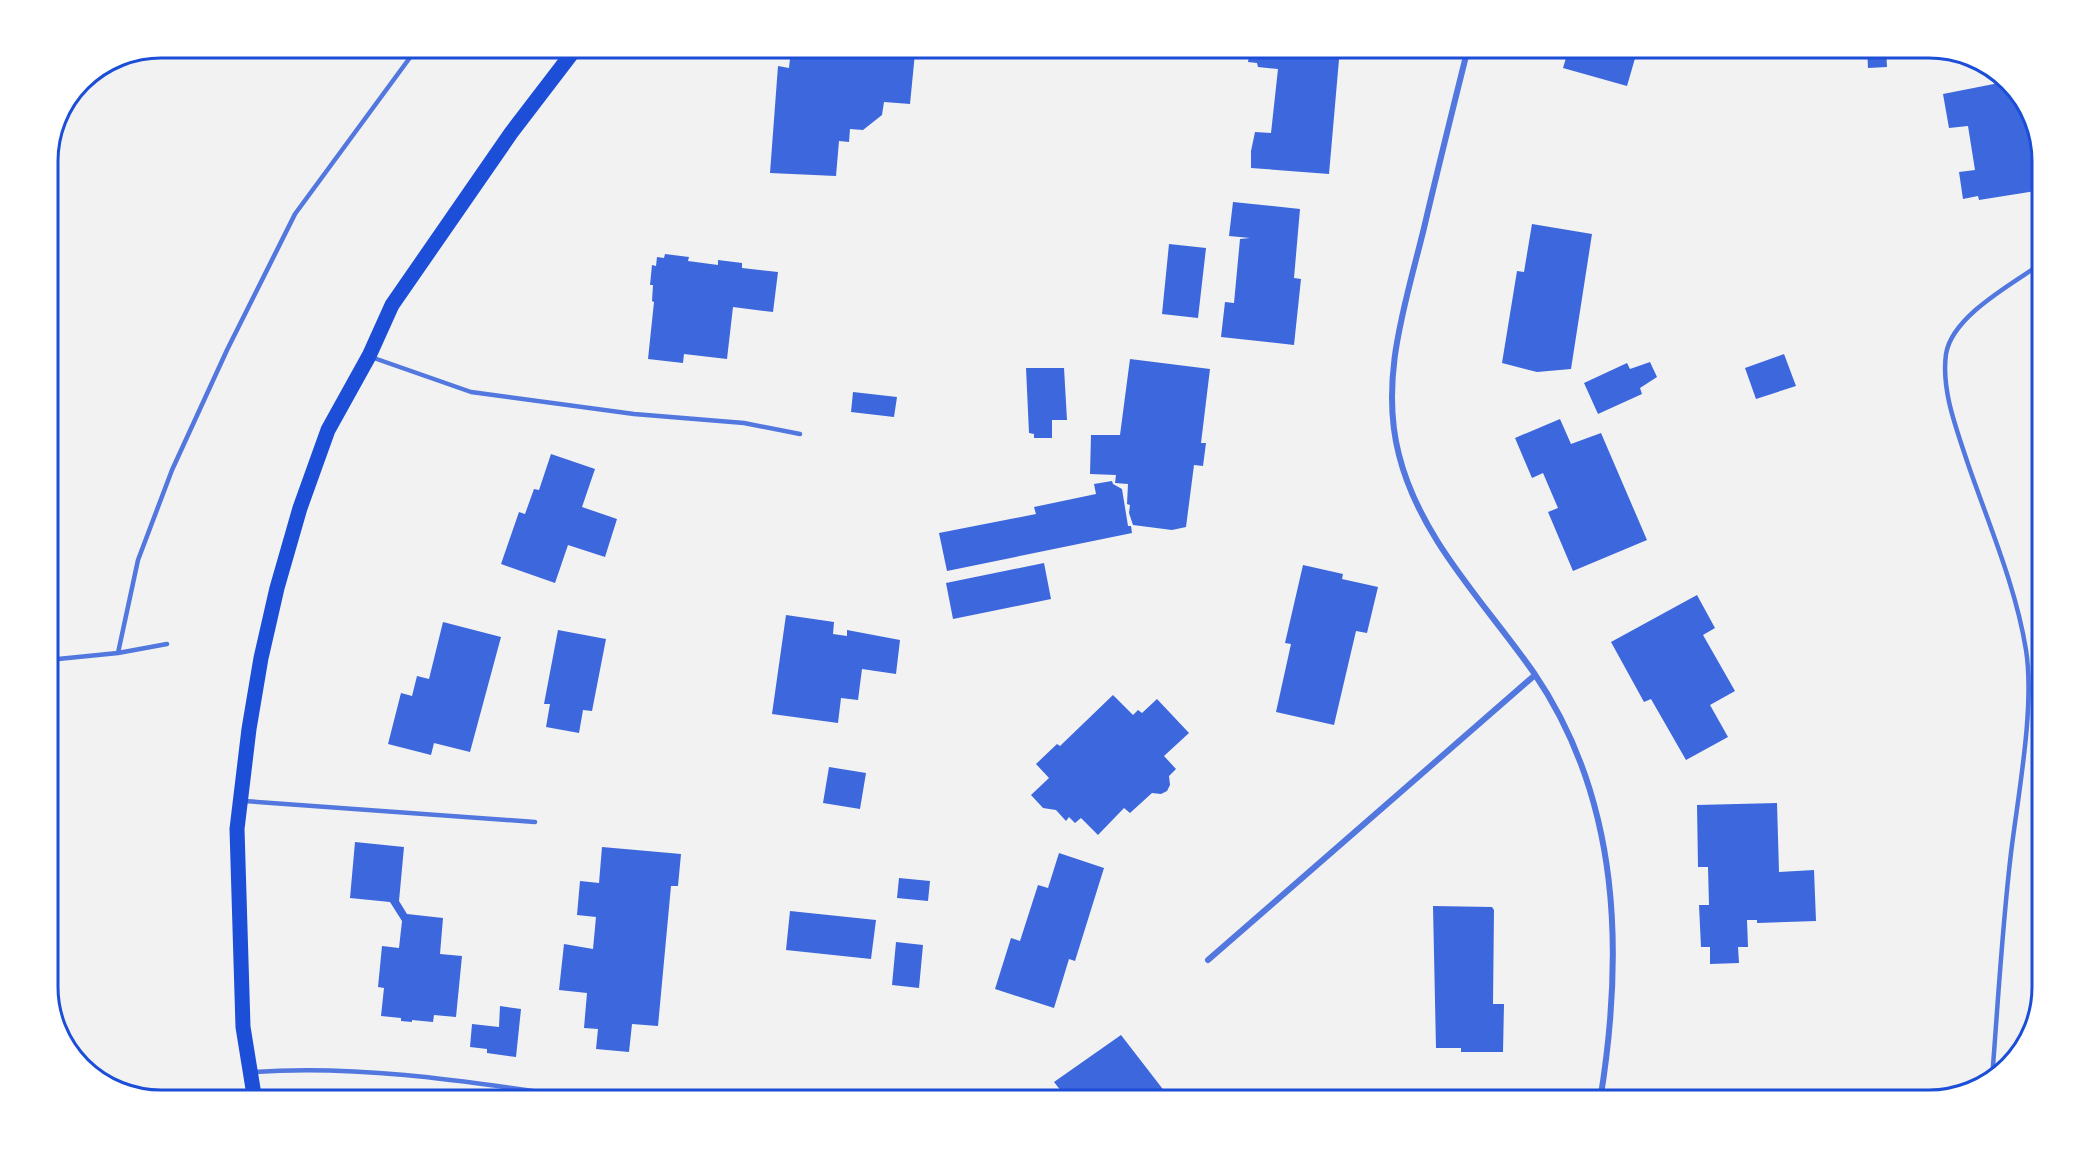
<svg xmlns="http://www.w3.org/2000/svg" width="2090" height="1149" font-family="Ubuntu,sans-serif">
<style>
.building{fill:#3d67dc}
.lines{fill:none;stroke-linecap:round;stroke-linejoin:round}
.service{stroke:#5277de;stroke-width:4.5}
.minor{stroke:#5277de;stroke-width:6}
.primary{stroke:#1d4ed8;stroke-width:15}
.rim{fill:none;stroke:#1d4ed8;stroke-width:3}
</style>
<rect width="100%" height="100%" fill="#f2f2f2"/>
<path class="building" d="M791 48H864L915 53 910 104 884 102 882 115 863 130 850 129 849 142 839 141 836 176 770 173 778 66 789 68Z
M1258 48H1340L1329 174 1251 168V151L1255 132 1271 133 1278 69 1258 67 1257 63 1248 62 1250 49Z
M1569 48H1638L1627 86 1563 68Z
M1867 48H1886L1887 67 1868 68Z
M2004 82 2023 99 2042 155V190L1979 200 1978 196 1963 199 1959 172 1975 170 1968 126 1949 128 1943 94Z
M1233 202 1300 209 1294 278 1301 279 1294 345 1221 337 1225 302 1234 303 1240 239 1250 238 1229 236Z
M1532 224 1592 234 1571 369 1537 372 1502 363 1517 271 1524 272Z
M1169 244 1206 248 1198 318 1162 314Z
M665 254 689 257 688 261 718 265V260L742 263V268L778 272 773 312 733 307 727 359 684 354 683 363 648 359 654 302 652 301 653 285H650L652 265 656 266 657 257 664 258Z
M1784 354 1796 386 1756 399 1745 368Z
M1130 359 1210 369 1201 443H1206L1203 466 1194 465 1186 527 1172 530 1133 525 1129 513 1130 505 1127 504 1128 484 1115 483 1116 475 1090 474 1091 435H1120Z
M1650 362 1657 377 1640 388 1642 394 1598 414 1584 383 1627 363 1630 369Z
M1026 368H1064L1067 420H1052V438H1034V434L1029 433Z
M853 392 897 397 894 417 851 412Z
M1560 419 1571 444 1601 433 1647 540 1573 571 1548 512 1558 508 1543 473 1532 478 1515 438Z
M551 454 595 469 582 507 617 519 605 557 568 545 555 583 501 564 519 512 525 514 534 489 539 490Z
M1112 481 1113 484 1122 489 1128 526H1131L1132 533 947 571 939 533 1036 514 1034 507 1096 494 1094 484Z
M1044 563 1051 599 953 619 946 583Z
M1303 565 1343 574 1342 579 1378 587 1367 633 1356 631 1334 725 1276 712 1291 644 1285 643Z
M1697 595 1715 628 1703 635 1735 691 1710 705 1728 737 1686 760 1651 699 1644 702 1611 642Z
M786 615 834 622 833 634 847 636V630L900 640 896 674 862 669 858 700 841 698 838 723 772 714Z
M443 622 501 637 470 752 434 743 431 755 388 744 401 693 412 696 417 676 429 679Z
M558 630 606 639 592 711 583 710 579 733 546 727 550 704H544Z
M1113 695 1133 715 1138 710 1142 713 1157 699 1189 733 1164 756 1176 769 1169 776 1170 785 1167 791 1161 794 1152 793 1130 813 1124 808 1098 835 1081 818 1075 823 1069 817 1066 821 1056 810 1043 808 1031 795 1049 778 1036 764 1057 744 1060 746Z
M829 767 866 773 860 809 823 803Z
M1777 803 1779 872 1814 870 1816 921 1757 923V920H1747L1748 947H1738L1739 963 1710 964V947H1701L1699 905H1709L1708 867H1698L1697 805Z
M355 842 404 847 399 901 407 914 443 918 440 954 462 956 456 1017 434 1015 433 1022 412 1020V1022L401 1021V1018L381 1016 384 988 378 987 382 946 399 948 402 921 390 902 350 898Z
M602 847 681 854 678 886H671L658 1026 632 1024 629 1052 596 1049 598 1029 584 1028 587 993 559 990 564 944 593 949 596 917 577 915 580 881 599 883Z
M1059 853 1104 868 1075 961 1069 959 1054 1008 995 989 1011 938 1020 941 1038 885 1048 888Z
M899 878 930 881 928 901 897 898Z
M1433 906 1492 907 1494 910 1493 1004H1504L1503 1052H1461V1048H1436Z
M790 911 876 920 871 959 786 950Z
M896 942 923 945 919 988 892 985Z
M500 1006 521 1009 516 1057 487 1053V1049L470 1047 472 1024 499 1027Z
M1121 1035 1172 1101H1069L1054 1082Z"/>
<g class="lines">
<path class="service" d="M371 357 471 392 634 414 744 423 800 434
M118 653 138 560 172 470 227 350 295 214 417 48
M48 660 118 653 167 644
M244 801 535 822
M254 1072C370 1064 488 1085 603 1101
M1992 1079C1998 1003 2002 928 2011 853 2018 795 2035 707 2026 650 2016 587 1989 525 1968 464 1957 430 1941 391 1946 354 1952 316 2012 284 2042 263"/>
<path class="minor" d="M1468 48C1453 108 1438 168 1424 228 1406 302 1379 378 1399 455 1420 539 1486 604 1534 673 1621 801 1624 954 1600 1101
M1208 960 1535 675"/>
<path class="primary" d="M255 1101 243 1027 237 829 249 729 261 658 277 588 300 508 328 430 369 356 392 305 511 133 576 48"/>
</g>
<path d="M0 0H2090V1149H0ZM161 58H1929A103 103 0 0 1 2032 161V987A103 103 0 0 1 1929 1090H161A103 103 0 0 1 58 987V161A103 103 0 0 1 161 58Z" fill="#fff" fill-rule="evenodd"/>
<path class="rim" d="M161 58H1929A103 103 0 0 1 2032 161V987A103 103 0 0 1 1929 1090H161A103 103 0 0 1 58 987V161A103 103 0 0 1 161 58Z"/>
</svg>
